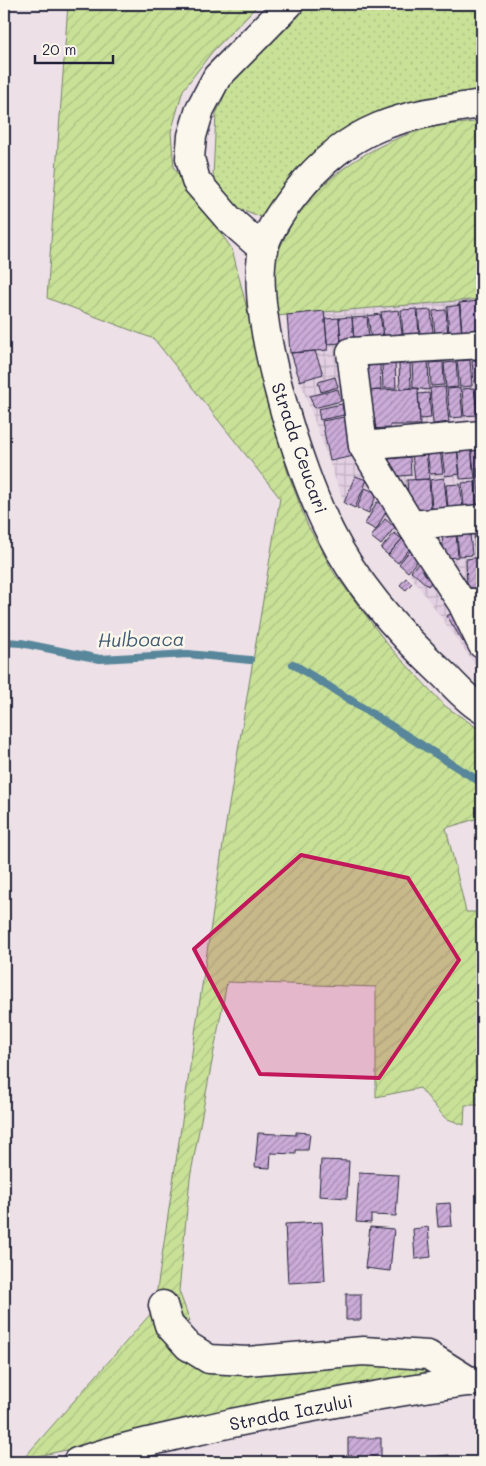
<svg xmlns="http://www.w3.org/2000/svg" width="486" height="1466" font-family="Mali,sans-serif">
<style>
.industrial{fill:url(#industrial-grid)}
.grass{fill:url(#grass-dots);stroke:#758269}
.garden{fill:url(#garden-furrows);stroke:#758269}
.lines{fill:none;stroke-linecap:round;stroke-linejoin:round}
.stream{stroke:#58869a;stroke-width:8}
.building{fill:url(#building-hatch);stroke:#22223b}
.minor-casing{stroke:#22223b;stroke-width:31}
.minor{stroke:#fbf7ec;stroke-width:28}
.marked{fill:#c2185b;fill-opacity:0.2;stroke:#c2185b;stroke-width:4;stroke-linejoin:round}
.labels{text-anchor:middle;dominant-baseline:central;stroke-width:5;stroke-linejoin:round;paint-order:stroke}
.street-label{font-size:18px;fill:#22223b;stroke:#fbf7ec}
.water-label{font-size:19px;font-style:italic;fill:#425c73;stroke:#fbf7ec}
</style>
<defs>
<pattern id="industrial-grid" width="8" height="8" patternUnits="userSpaceOnUse" patternTransform="scale(1.25)"><rect width="8" height="8" fill="#e3d0e2"/><path d="M0 4h8M4 0v8" fill="none" stroke="#c2b2c3"/></pattern>
<pattern id="grass-dots" width="8" height="8" patternUnits="userSpaceOnUse" patternTransform="scale(1.25)"><rect width="8" height="8" fill="#c8e197"/><path d="M2 2h.1M6 6h.1" fill="none" stroke="#acc183" stroke-width="1.8" stroke-linecap="round"/></pattern>
<pattern id="garden-furrows" width="10" height="10" patternUnits="userSpaceOnUse" patternTransform="scale(1.25)"><rect width="10" height="10" fill="#c8e197"/><path d="M-1 1l2-2M0 10L10 0M9 11l2-2" fill="none" stroke="#acc183"/></pattern>
<pattern id="building-hatch" width="6" height="6" patternUnits="userSpaceOnUse" patternTransform="scale(1.25)"><rect width="6" height="6" fill="#cbabd7"/><path d="M-1 1l2-2M0 6l6-6M5 7l2-2" fill="none" stroke="#a48bb0"/></pattern>
</defs>
<rect width="100%" height="100%" fill="#ede0e6"/>
<filter id="ink" filterUnits="userSpaceOnUse"><feTurbulence type="fractalNoise" baseFrequency=".02" numOctaves="2"/><feDisplacementMap in="SourceGraphic" scale="10" xChannelSelector="R" yChannelSelector="G"/><feConvolveMatrix kernelMatrix="1 2 1 2 8 2 1 2 1" color-interpolation-filters="sRGB"/></filter>
<g filter="url(#ink)">
<path class="industrial" d="M482 299V674L408 572 381 549 383 546 371 537 376 530 365 524 370 514 344 503 290 353 287 315Z"/>
<path class="grass" d="M307 4H482V90C415 96 347 115 300 165 285 181 276 201 261 217L232 205 213 177 216 114 228 87Z"/>
<path class="garden" d="M68 4H259L212 52 183 90 171 132 174 168 232 249 287 470 307 524 334 573 388 645 445 706 482 731V817L446 828 466 912H482V1105H465L464 1125 445 1118 420 1088 376 1097V987L227 982 190 1178 179 1291 190 1321 155 1310 189 1360 415 1361 439 1373 23 1459 154 1310 227 817 280 498 154 339 47 298Z
M482 121V299L275 316C274 303 271 287 273 274 285 202 355 149 422 130 440 124 463 124 482 121Z"/>
<g class="lines">
<path class="stream" d="M4 642 21 643 100 659 188 654 250 660
M293 664 482 783"/>
</g>
<path class="building" d="M480 301 482 334 462 336 459 303Z
M460 305 462 332 449 333 447 307Z
M417 309 419 334 403 335 401 310Z
M399 310 402 334 384 336 381 312Z
M431 310 433 333 420 334 418 311Z
M446 310 448 336 435 337 433 311Z
M324 311 328 350 290 353 287 315Z
M380 314 383 337 371 338 368 316Z
M352 317 354 341 341 342 339 318Z
M367 317 369 339 354 340 352 318Z
M339 318 341 343 327 344 325 319Z
M315 351 323 374 300 381 291 353Z
M412 358H428L429 390 413 388Z
M482 359V383H474L472 361Z
M470 360 472 386 460 387 457 361Z
M443 362 444 385 431 386 430 363Z
M456 362 458 387 446 388 444 363Z
M382 363H395L396 388H383Z
M410 363 411 388 400 389 399 364Z
M380 365 381 390 368 391 366 366Z
M335 377 338 387 321 392 318 382Z
M445 387 449 422 433 424 430 388Z
M482 387V415H478L475 388Z
M418 388 420 425H390V428L366 429 363 391Z
M460 388 463 417 450 418 447 389Z
M474 388 477 415 464 416 462 389Z
M338 389 341 401 314 408 310 396Z
M429 393 431 418 420 419 418 394Z
M342 404 344 415 320 420 318 409Z
M344 417 354 456 330 461 322 421Z
M482 444V469H473L471 445Z
M457 445 460 474 445 476 441 447Z
M471 446 475 478 460 479 457 448Z
M440 450 443 473 430 474 427 452Z
M426 452 429 479 415 480 412 454Z
M410 457 411 475 391 477 389 459Z
M482 470V508H479L477 471Z
M355 476 367 480 355 508 344 503Z
M444 478 447 507 432 509 430 480Z
M429 479 431 511 409 512 407 480Z
M475 482 477 507 464 508 462 483Z
M460 484 463 508 448 509 446 485Z
M365 488 377 493 369 513 357 508Z
M377 502 388 508 376 530 365 524Z
M385 519 395 527 381 545 371 537Z
M482 532V554H475L474 533Z
M394 533 402 539 388 555 381 549Z
M456 534 458 557 444 558 442 535Z
M470 534 472 555 459 556 457 535Z
M402 539 411 547 398 563 388 555Z
M412 548 421 556 408 572 399 564Z
M482 557V591L475 592V588H467L466 559Z
M420 561 437 576 428 586 411 571Z
M406 578 412 583 406 590 400 585Z
M458 609 467 640 463 642 447 616Z
M296 1132 310 1133 308 1150H296V1154L271 1153 270 1168 255 1167 258 1133 296 1135Z
M321 1160 349 1161 347 1198 319 1196Z
M359 1173 399 1175 396 1216 371 1215V1223L356 1222Z
M450 1203 452 1226 438 1227 436 1204Z
M322 1222 325 1281 288 1283 285 1224Z
M370 1227 394 1229 390 1271 365 1268Z
M428 1227 431 1257 415 1259 413 1229Z
M346 1294H361V1320H346Z
M348 1438H381V1462H352V1455H348Z
M449 1455 450 1462H424V1458Z"/>
<g class="lines">
<g class="minor-casing">
<path id="minor" d="M482 104C399 116 351 124 295 194 283 209 268 231 263 250 249 316 299 471 330 532 357 587 401 635 446 677 457 688 468 701 482 709
M264 250 228 218 196 181 190 158 192 136 200 109 217 77 289 4
M363 446 351 352 482 344
M411 525 363 446 482 435
M462 603 411 525 482 519
M482 603H462L482 644
M163 1305 169 1325 188 1346 209 1359 247 1361 363 1351 428 1355 471 1382
M77 1462C127 1445 180 1435 232 1423 315 1406 398 1390 482 1380"/>
</g>
<use href="#minor" class="minor"/>
</g>
</g>
<path class="marked" d="M301 855 408 878 459 960 379 1078 260 1074 194 949Z"/>
<g class="labels">
<g class="street-label">
<text transform="translate(300 448) rotate(71)">Strada Ceucari</text>
<text transform="translate(291 1412) rotate(-11)">Strada Iazului</text>
</g>
<g class="water-label">
<text transform="translate(141 639) rotate(-1)">Hulboaca</text>
</g>
</g>
<rect width="486" height="1466" fill="none" stroke="#fbf7ec" stroke-width="20"/>
<rect x="10" y="10" width="466" height="1446" fill="none" stroke="#22223b" stroke-width="2" filter="url(#ink)"/>
<path d="M35 55v8h78v-8" fill="none" stroke="#22223b" stroke-width="2.5"/>
<text x="42" y="55" font-size="15" fill="#22223b" stroke="#fbf7ec" stroke-width="4" paint-order="stroke">20 m</text>
</svg>
